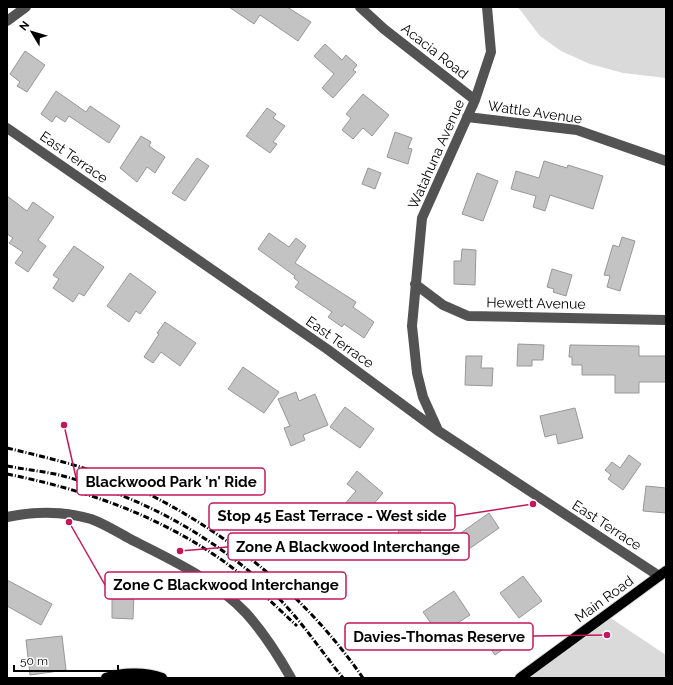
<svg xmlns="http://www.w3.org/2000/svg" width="673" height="685" font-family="Raleway,sans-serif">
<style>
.green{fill:#dadada}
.building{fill:#c3c3c3;stroke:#979797}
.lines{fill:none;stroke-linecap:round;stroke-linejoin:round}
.major-casing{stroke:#dbdbdb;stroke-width:12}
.minor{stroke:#535353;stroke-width:10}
.major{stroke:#000;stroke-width:10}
.rail{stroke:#000;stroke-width:3;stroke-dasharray:6 2 1 2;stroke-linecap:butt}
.labels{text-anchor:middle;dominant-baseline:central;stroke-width:3;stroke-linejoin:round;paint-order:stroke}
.street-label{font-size:14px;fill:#000;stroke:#fff}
.leader{fill:none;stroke:#c2185b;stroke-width:1.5}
.callout-dot{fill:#c2185b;stroke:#fff;stroke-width:1.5}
.callout{fill:#fff;stroke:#c2185b;stroke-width:1.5}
.callout-label{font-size:15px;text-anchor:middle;font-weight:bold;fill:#000}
</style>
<rect width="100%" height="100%" fill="#fff"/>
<path class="green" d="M518 7H666V78L623 73 590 64 561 51 540 36Z
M606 615 666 655V678H520Z"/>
<path class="building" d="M229 7H287L311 22 298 41 260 15 254 24Z
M325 44 342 60 346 55 357 65 353 70 356 72 333 98 322 88 334 74 314 56Z
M25 51 45 65 27 92 17 86 20 82 10 74Z
M56 91 86 112 90 106 120 126 109 143 69 116 65 122 56 116 52 122 41 114Z
M363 94 389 115 372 136 363 128 353 139 342 130 351 118 346 114Z
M267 108 276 114 273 118 285 126 273 142 277 144 270 153 246 136Z
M395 132 412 138 408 148 412 149 408 164 387 157Z
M141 136 151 142 149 146 165 157 155 173 147 167 137 182 120 168Z
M197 158 209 166 185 201 172 193Z
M544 161 567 168 568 165 603 176 593 209 550 195 545 211 533 207 536 196 511 189 516 171 539 178Z
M368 168 381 173 375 189 362 184Z
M477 173 498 181 483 221 462 214Z
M7 196 27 211 33 202 54 217 38 240 46 246 28 272 15 263 23 252 9 243 13 238 7 234Z
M269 233 289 247 296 238 306 246 295 263 356 302 353 307 374 322 364 338 344 324 342 327 328 317 332 312 295 287 299 282 294 278 295 276 258 249Z
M622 237 635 241 620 291 607 287 610 276 604 275 613 245 619 247Z
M74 246 104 267 84 296 79 293 73 302 53 288 59 279 53 275Z
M462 249 476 250 475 285 454 284V261H461Z
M552 269 572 275 566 296 553 292 554 289 547 287Z
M130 273 156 292 140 314 136 311 129 322 107 306Z
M165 322 196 343 180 366 161 352 153 363 144 357 159 334 157 333Z
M518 344 544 345 543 360H532V366H517Z
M570 345 639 346V356H666V382H639V393H615V375H582V365H572V357H569Z
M466 356H482L481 368H493L492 386 465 385Z
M243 367 279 392 264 413 228 389Z
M296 392 299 401 315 394 328 425 303 435 305 440 291 446 284 428 290 426 278 399Z
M345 407 374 429 360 448 330 427Z
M575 408 583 438 558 444 556 434 545 437 540 416Z
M629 455 641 464 623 490 608 479 611 475 605 470 612 462 620 468Z
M357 471 383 493 360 520 343 506 356 491 347 484Z
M646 486 666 488V513L643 511Z
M408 511 426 520 407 560 389 552Z
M489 513 499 528 459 556 448 542Z
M523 576 542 601 519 618 500 593Z
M7 580 52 604 41 625 7 606Z
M454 591 470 615 453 626 456 630 442 639 423 612Z
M112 592 134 593 133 619 112 618Z
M493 625 508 646 495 655 480 634Z
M62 636 66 670 30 675 26 640Z"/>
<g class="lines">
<g class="major-casing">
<path id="major" d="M106 678C121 672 147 672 162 678
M520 678 666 571"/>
</g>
<path class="minor" d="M360 7 384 29 475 100
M7 21 26 7
M467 117 577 130 666 161
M7 128 327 349 437 430 659 576
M415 284 443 305 468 316 666 320
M437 428 423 397 417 373 412 326 422 218 475 100 491 52 487 7
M7 517C35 511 64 511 91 519 105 524 119 533 132 540 172 560 215 580 246 613 264 633 278 655 291 678"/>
<use href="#major" class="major"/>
<path class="rail" d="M7 448C49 458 92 468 132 486 224 529 305 594 363 678
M7 466C23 469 39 471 55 474 133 493 208 532 267 587 297 614 318 647 343 678
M7 474C82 489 155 514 219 558 247 577 272 603 297 626"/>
</g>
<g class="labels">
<g class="street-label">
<text transform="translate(435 51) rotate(38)">Acacia Road</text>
<text transform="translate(535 112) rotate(8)">Wattle Avenue</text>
<text transform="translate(436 154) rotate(-66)">Watahuna Avenue</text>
<text transform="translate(74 157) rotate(35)">East Terrace</text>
<text transform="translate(536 303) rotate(1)">Hewett Avenue</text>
<text transform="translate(340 342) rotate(35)">East Terrace</text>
<text transform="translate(607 525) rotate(33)">East Terrace</text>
<text transform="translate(604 599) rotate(-36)">Main Road</text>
</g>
</g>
<path class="leader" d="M64 425L77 482M533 504L455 516M180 551L228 547M69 522L105 585M607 635L533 636"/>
<g class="callout-dot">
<circle cx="64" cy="425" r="4"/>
<circle cx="533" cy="504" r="4"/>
<circle cx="180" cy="551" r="4"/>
<circle cx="69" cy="522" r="4"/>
<circle cx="607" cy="635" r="4"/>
</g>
<g class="callout">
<rect x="77" y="468" width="188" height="27" rx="4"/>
<rect x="209" y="503" width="246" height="27" rx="4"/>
<rect x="228" y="533" width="241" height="27" rx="4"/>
<rect x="105" y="572" width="241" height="27" rx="4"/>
<rect x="345" y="623" width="188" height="27" rx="4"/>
</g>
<g class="callout-label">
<text x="171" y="487">Blackwood Park 'n' Ride</text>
<text x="332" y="521">Stop 45 East Terrace - West side</text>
<text x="348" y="552">Zone A Blackwood Interchange</text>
<text x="226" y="590">Zone C Blackwood Interchange</text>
<text x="439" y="642">Davies-Thomas Reserve</text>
</g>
<rect width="673" height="685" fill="none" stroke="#000000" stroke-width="16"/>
<g transform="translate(32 32) rotate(308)" stroke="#ffffff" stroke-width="3" paint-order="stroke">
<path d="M0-3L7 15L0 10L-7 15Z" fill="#000000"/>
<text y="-6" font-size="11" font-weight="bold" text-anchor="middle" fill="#000000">N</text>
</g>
<path d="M14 665v6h104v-6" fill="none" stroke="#000000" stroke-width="2"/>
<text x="20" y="665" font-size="12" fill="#000000" stroke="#ffffff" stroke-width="3" paint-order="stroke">50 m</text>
</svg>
